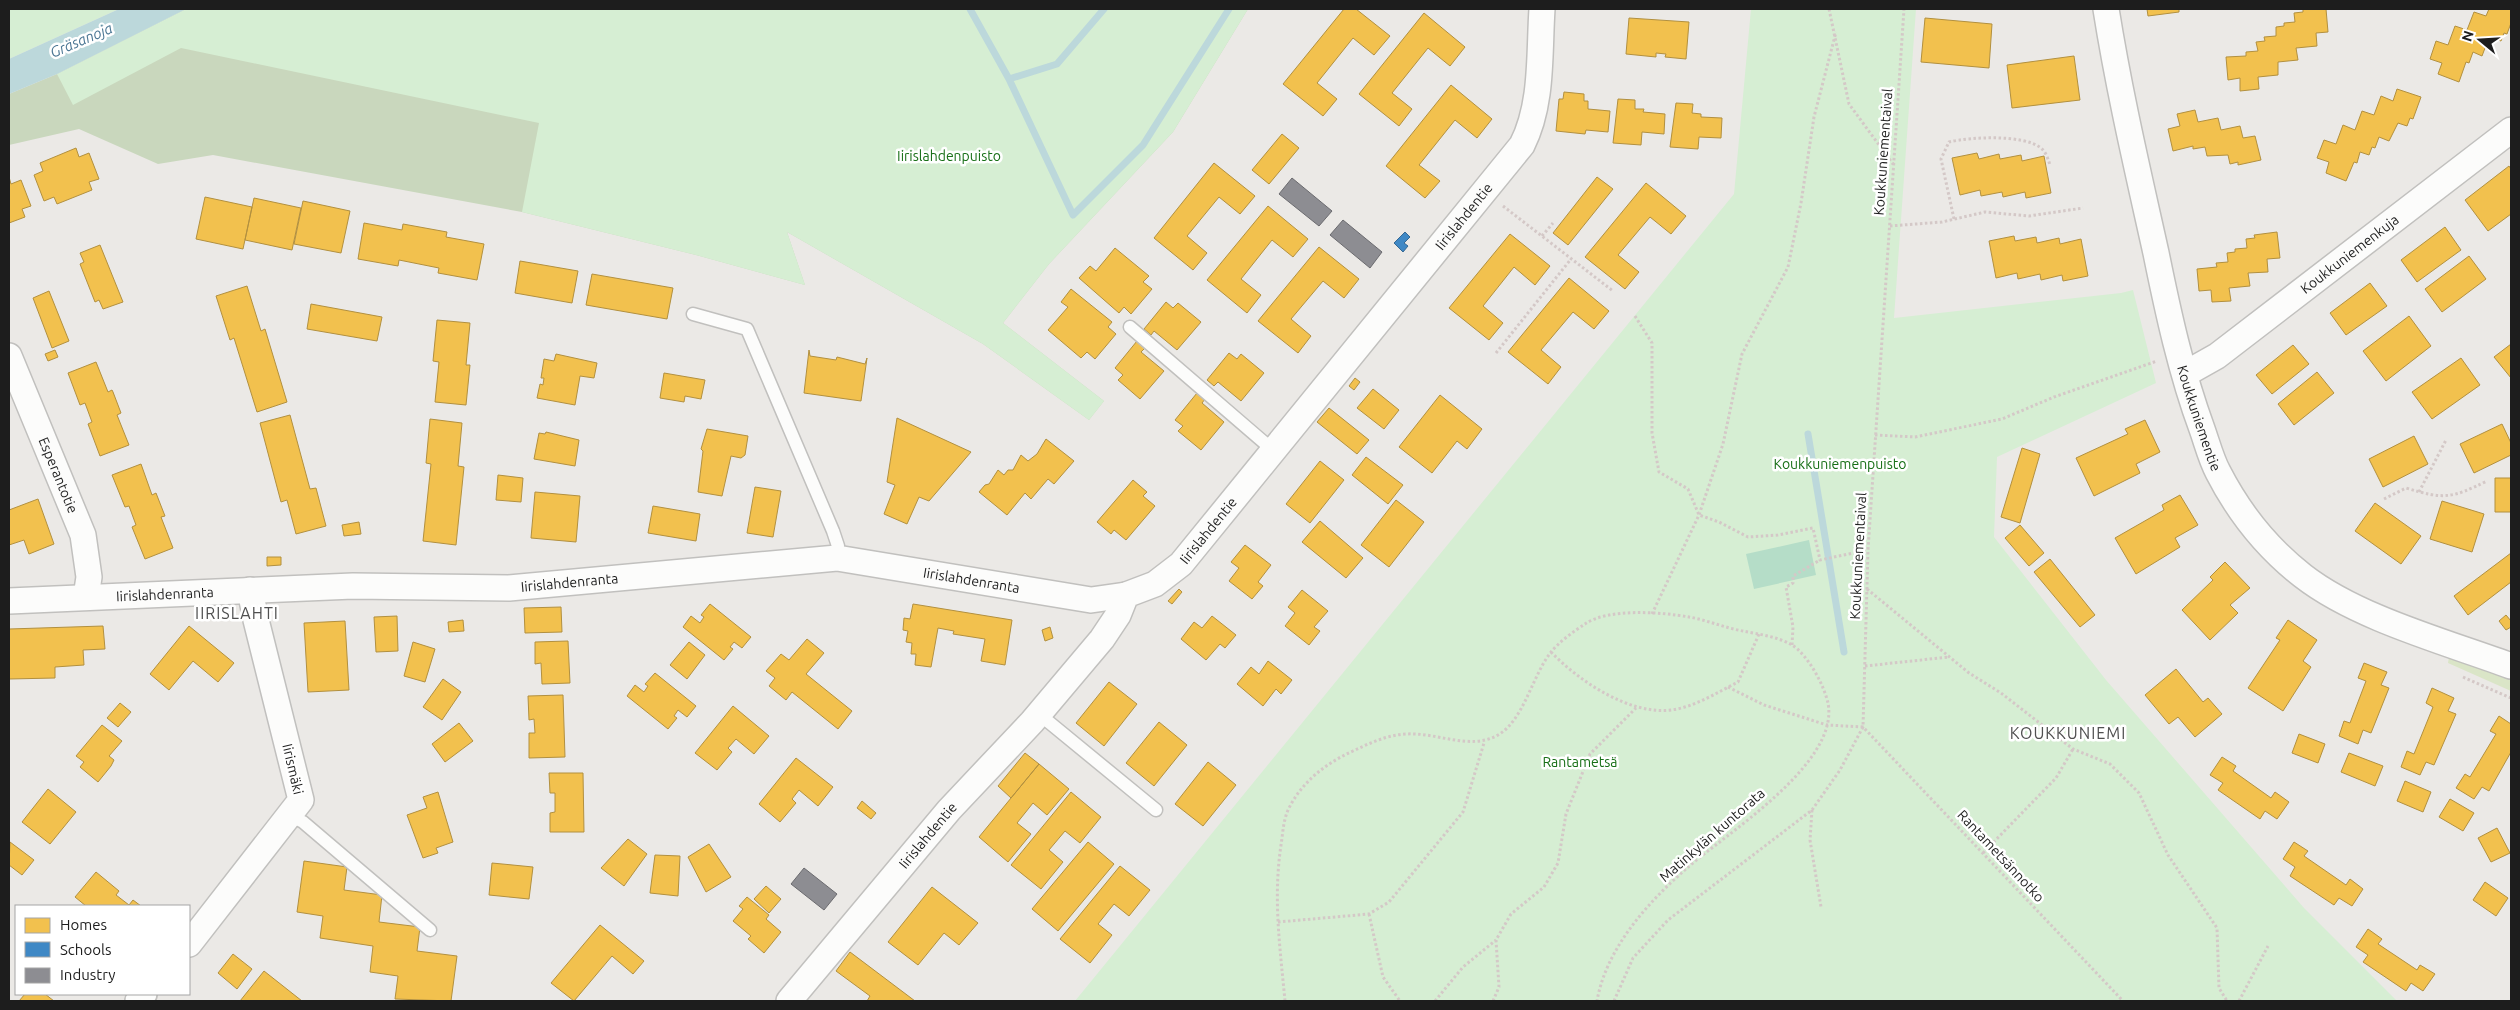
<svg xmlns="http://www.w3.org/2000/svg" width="2520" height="1010" font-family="Ubuntu,sans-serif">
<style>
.grass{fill:#dae5c7}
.forest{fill:#c9d7bd}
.park{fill:#d6eed3}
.pitch{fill:#b5ddc8}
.water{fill:#bcd8db}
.homes{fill:#f2c14e;stroke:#b2903f}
.schools{fill:#3f88c5;stroke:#356893}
.industry{fill:#8d8d92;stroke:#6b6b6f}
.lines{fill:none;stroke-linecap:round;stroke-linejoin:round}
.stream{stroke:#bcd8db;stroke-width:7}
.lane-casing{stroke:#c1c0be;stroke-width:15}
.street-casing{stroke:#c1c0be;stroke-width:28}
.path{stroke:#d4c8c7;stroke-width:3;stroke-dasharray:2.5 2.5;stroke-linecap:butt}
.lane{stroke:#fcfcfb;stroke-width:12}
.street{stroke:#fcfcfb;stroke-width:25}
.labels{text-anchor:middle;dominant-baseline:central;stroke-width:5;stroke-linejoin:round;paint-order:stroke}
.street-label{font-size:14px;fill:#1d1d1d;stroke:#fff}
.park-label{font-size:14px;fill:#176f16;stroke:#fff}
.water-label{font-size:15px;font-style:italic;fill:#4c7794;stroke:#fff}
.quarter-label{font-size:16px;letter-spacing:1px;fill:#505050;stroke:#fff}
</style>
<rect width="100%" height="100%" fill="#ebe9e6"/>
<path class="grass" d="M2449 656 2511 679V691L2448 663Z"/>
<path class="forest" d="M186 9H1248L1173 132 1049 264 1003 323 1104 401 1089 420 983 344 787 232 805 285 696 255 522 212 213 155 158 164 79 129 9 145V94L57 74Z"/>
<path class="park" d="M9 9H119L9 59Z
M186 9H1248L1173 132 1049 264 1003 323 1104 401 1089 420 983 344 787 232 805 285 696 255 522 212 539 123 181 48 73 105 57 74Z
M1751 9H1916L1894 318 2121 293 2133 290 2156 383 1997 457 1994 537 2106 680 2304 908 2397 1001H1075L1734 194Z"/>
<path class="pitch" d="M1809 540 1816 575 1754 589 1746 554Z"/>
<path class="water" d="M119 9H186L57 74 9 94V59Z"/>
<path class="homes" d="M1344 9H1356L1390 36 1374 55 1353 38 1317 83 1337 99 1323 116 1283 84Z
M2147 9H2179V12L2148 16Z
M2303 9H2326L2328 32 2316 33 2317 46 2296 48 2298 60 2278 62V75L2258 77 2259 89 2240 91V78L2228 80 2226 57 2246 56V52L2258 51 2256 42 2265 41 2264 37 2276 36V27L2284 26V23L2295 22 2294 13 2303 12Z
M2489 9H2511V23L2507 34 2504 33 2501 41 2492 38 2488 49 2485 48 2482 56 2473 52 2469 63 2466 62 2459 82 2438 74 2442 63 2430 59 2436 41 2448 45 2455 26 2467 30 2474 12 2486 16Z
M1424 13 1465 47 1450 66 1428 48 1392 93 1412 109 1399 126 1359 94Z
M1629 18 1689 22 1686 59 1665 57 1666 54 1656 53V57L1626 54Z
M1925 18 1992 24 1989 68 1921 62Z
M2074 56 2080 100 2012 108 2007 65Z
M1451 85 1492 119 1477 138 1455 120 1419 165 1440 181 1425 198 1386 166Z
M2397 89 2421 97 2413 119 2410 118 2407 126 2398 123 2389 141 2379 137 2375 148 2372 147 2369 155 2360 152 2357 163 2354 162 2346 181 2326 173 2329 162 2317 158 2324 140 2336 144 2343 125 2355 130 2362 111 2374 115 2381 96 2393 101Z
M1564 92 1584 94V101H1588V109L1610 111 1608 132 1586 130 1585 134 1556 131 1559 99H1563Z
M1618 99 1635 100V109H1644L1643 112 1665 114 1664 134 1642 132 1641 145 1613 143Z
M1676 103 1693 104 1692 113 1701 114V117L1722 118 1721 138 1699 137 1698 149 1670 147Z
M2195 110 2198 122 2218 118 2221 130 2240 126 2243 138 2255 136 2261 160 2238 165V162L2230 164 2228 155 2207 156 2205 147 2193 149V146L2173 151 2168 129 2180 126 2177 114Z
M1282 134 1299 148 1269 184 1252 170Z
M76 148 79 157 89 153 99 179 89 182 92 190 57 204 54 197 44 201 34 175 43 171 40 163Z
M1977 153 1979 159 1999 154 2000 159 2021 155 2022 161 2044 156 2051 193 2026 198 2025 192 2003 197 2002 192 1981 196 1980 190 1960 195 1952 158Z
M1214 163 1255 196 1240 214 1219 197 1187 236 1207 253 1193 270 1154 238Z
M2509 166 2511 169V214L2488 231 2465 200Z
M9 177 11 184 21 180 31 206 22 209 25 217 9 223Z
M1597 177 1613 189 1568 245 1553 233Z
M1646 183 1686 216 1671 234 1650 217 1618 255 1639 272 1625 289 1585 257Z
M205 197 252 207 243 249 196 239Z
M254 198 301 208 292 250 245 240Z
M303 201 350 211 341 253 294 244Z
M1268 206 1308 239 1293 257 1272 240 1241 279 1261 295 1247 313 1207 280Z
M364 223 402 230 403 224 447 232 446 237 484 244 477 280 438 273 439 268 399 260 398 266 358 259Z
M2445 227 2461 250 2417 282 2401 260Z
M2277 232 2280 258 2267 259 2268 272 2248 273 2250 286 2229 288 2231 301 2212 302 2211 290 2199 291 2197 269 2217 267 2216 263 2228 262 2227 253 2235 252V249L2247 248 2246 239 2255 238 2254 235Z
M1510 234 1550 266 1535 285 1514 267 1483 306 1503 323 1489 340 1449 308Z
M2014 236 2015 241 2036 237 2037 243 2059 238 2060 244 2081 239 2088 276 2063 281 2062 275 2041 280 2040 274 2018 279 2017 273 1996 278 1989 241Z
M100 245 123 302 103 309 99 300 95 302 80 264 84 262 80 253Z
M1319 247 1359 279 1344 298 1323 281 1291 319 1311 336 1298 353 1258 321Z
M1115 248 1149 276 1143 282 1152 289 1131 314 1124 307 1119 313 1079 278 1090 266 1096 271Z
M2469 256 2486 279 2442 312 2425 289Z
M520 261 578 271 572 303 515 293Z
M592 274 673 288 667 319 586 305Z
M1569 278 1609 311 1594 329 1573 312 1541 350 1561 367 1548 384 1508 352Z
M2370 283 2387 306 2346 335 2330 313Z
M247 286 261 331 265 329 287 402 257 412 234 338 230 340 216 296Z
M1071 289 1112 322 1108 327 1116 334 1095 359 1087 352 1081 358 1048 330 1068 307 1061 302Z
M49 291 69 341 52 348 33 298Z
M1166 302 1173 308 1178 303 1201 322 1177 350 1154 331 1151 335 1144 329Z
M311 304 382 317 377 341 307 329Z
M2409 316 2431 346 2386 381 2363 351Z
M437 320 470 323 466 365H470L466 405 435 402 439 362 433 361Z
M1137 341 1145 348 1141 352 1164 371 1140 399 1118 380 1123 375 1115 368Z
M2511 344V378L2494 357Z
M2293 345 2309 364 2272 394 2256 375Z
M55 350 58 357 48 361 45 354Z
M809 350 810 356 836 360 837 357 865 364 867 358 861 401 804 393Z
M1229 353 1237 359 1241 354 1264 373 1241 401 1218 382 1214 386 1207 380Z
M556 354 597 363 594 378 580 376 575 405 537 398 540 384 543 385 544 378H541L544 359 554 361Z
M2461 358 2480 385 2432 419 2412 392Z
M96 362 108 392 112 390 113 392 121 413 117 415 129 445 100 456 88 424 92 422 85 403 80 405 68 373Z
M2317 372 2334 393 2294 425 2278 404Z
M664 373 705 380 701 399 685 396 684 402 660 398Z
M1355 378 1360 382 1354 390 1349 386Z
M1373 389 1399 410 1384 429 1357 408Z
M1197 393 1205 399 1202 403 1224 422 1201 450 1178 431 1183 426 1175 420Z
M1440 395 1482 429 1467 449 1457 441 1432 473 1399 447Z
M1329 408 1369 440 1357 454 1317 422Z
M290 415 310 489 316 488 326 526 296 534 287 500 281 502 260 423Z
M897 418 971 452 929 501 919 497 907 524 884 514 895 485 887 482Z
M430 419 462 423 458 466 464 467 456 545 423 541 431 464 426 463Z
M2145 420 2160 452 2136 464 2140 473 2094 496 2076 458 2128 434 2125 429Z
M2502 424 2511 443V455L2474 473 2460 444Z
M707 429 748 436 745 455 741 458 731 456 722 496 698 492 703 451 701 449Z
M546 432 579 440 575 466 534 459 539 433 545 434Z
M2414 436 2428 464 2383 487 2369 459Z
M1046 439 1074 461 1054 484 1048 479 1031 499 1025 493 1007 515 979 492 985 485 989 484 998 470 1004 475 1008 470H1013L1021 455 1028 461 1037 454Z
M2022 448 2040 454 2020 523 2001 517Z
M1366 457 1403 485 1388 504 1352 475Z
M1320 461 1344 480 1310 523 1286 504Z
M141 464 152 495 156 493 165 516 161 517 173 548 145 559 132 527 136 525 129 506 125 507 112 475Z
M498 475 523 478 521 502 496 500Z
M2495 478H2511V512H2495Z
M1133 480 1147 492 1143 496 1155 506 1126 540 1114 530 1111 534 1097 522Z
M755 487 781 491 773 537 747 533Z
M535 492 580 496 576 542 531 538Z
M2180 495 2198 525 2175 538 2180 547 2136 574 2115 538 2164 510 2162 505Z
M38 499 54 544 29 554 24 540 9 545V510Z
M1396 500 1424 522 1389 567 1361 545Z
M2442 501 2484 514 2472 552 2430 539Z
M2375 503 2421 536 2401 564 2355 531Z
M653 506 700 514 696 541 648 533Z
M1320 521 1363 558 1346 578 1302 542Z
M359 522 361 534 344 536 342 525Z
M2020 525 2044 553 2029 566 2005 538Z
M1245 545 1271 565 1258 582 1263 586 1252 599 1229 581 1239 568 1231 562Z
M2511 553V582L2468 615 2454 596Z
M267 557H281V565L267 566Z
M2050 559 2095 615 2080 627 2034 572Z
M2225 562 2250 588 2230 605 2238 613 2210 640 2182 610 2213 580 2210 577Z
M1179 589 1182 592 1172 604 1168 601Z
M1302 590 1328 611 1314 627 1320 631 1309 645 1285 626 1295 613 1288 607Z
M710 604 751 637 742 648 734 642 730 647 733 649 724 660 683 627 691 616 700 623 704 617 701 615Z
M913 604 1012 620 1005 665 981 661 985 639 953 634 954 631 938 628 931 667 915 665 916 654H911L912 643 906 642 908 631 903 630 904 618 910 619Z
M561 607 562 632 525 633 524 608Z
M2506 615 2511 621V627L2506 630 2499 621Z
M397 616 398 651 376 652 374 617Z
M1212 616 1236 635 1225 648 1220 644 1206 660 1181 639 1194 622 1202 628Z
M463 620 464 631 449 632 448 622Z
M2288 620 2317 640 2303 661 2311 667 2283 711 2248 688 2280 640 2276 638Z
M345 621 349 690 308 692 304 623Z
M103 626 105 649 83 650 84 665 55 667V678L9 679V629Z
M189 626 234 663 218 682 193 661 169 690 150 674Z
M1050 627 1053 638 1045 641 1042 630Z
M807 639 824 653 806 674 852 711 838 729 792 692 786 700 769 686 775 678 766 671 781 654 789 660Z
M568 641 570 683 542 684 541 663 535 664V642Z
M413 642 435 649 425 682 404 676Z
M689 642 705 655 687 679 670 665Z
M1268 661 1292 680 1281 694 1276 689 1263 706 1237 684 1251 667 1259 674Z
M2364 663 2387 672 2381 685 2389 688 2371 733 2363 730 2358 744 2339 736 2344 721 2350 723 2366 681 2358 678Z
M2176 669 2203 702 2208 698 2222 714 2195 737 2178 717 2169 724 2145 695Z
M655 673 696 706 687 717 678 710 674 716 677 718 668 729 627 696 635 685 644 692 648 686 645 684Z
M443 679 461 692 442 720 423 707Z
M1109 682 1137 704 1104 746 1076 723Z
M2432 688 2454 698 2448 711 2456 714 2434 765 2426 762 2420 775 2401 767 2407 751 2414 754 2433 707 2426 703Z
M563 695 565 757 529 758V733H535L534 719 529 720 528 696Z
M120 703 131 712 118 727 107 718Z
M733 706 769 736 754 754 736 739 728 748 732 752 717 770 695 753Z
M2499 716 2511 724V752L2489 791 2482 787 2474 799 2456 788 2465 774 2470 777 2496 734 2490 731Z
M1159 722 1187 745 1154 786 1126 763Z
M459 723 473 741 445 762 432 744Z
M102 725 122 741 109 756 114 760 111 766 98 782 80 767 84 762 76 756Z
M2299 734 2325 744 2318 763 2292 753Z
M1025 753 1039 764 1011 798 998 786Z
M2349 753 2383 766 2375 786 2341 772Z
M2222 757 2236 766 2233 771 2271 798 2275 792 2289 802 2277 819 2265 811 2260 819 2218 790 2223 783 2210 775Z
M796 758 833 787 818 806 799 790 792 799 796 803 780 822 759 804Z
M1208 762 1236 785 1203 826 1175 804Z
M1039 764 1069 789 1047 815 1033 803 1017 823 1031 834 1008 862 979 837Z
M549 773H583L584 832H550V813L555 812V793H550Z
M2405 781 2431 792 2423 812 2397 801Z
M48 789 76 812 50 844 22 822Z
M438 792 453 842 436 848 438 853 423 858 407 815 427 808 423 797Z
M1071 792 1101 817 1080 843 1065 831 1049 850 1063 862 1041 889 1011 865Z
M2450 799 2474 813 2463 831 2439 817Z
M862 801 876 813 871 819 857 808Z
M2497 828 2510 853 2491 862 2478 838Z
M628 839 647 854 624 886 601 868Z
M10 842 34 860 22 875 9 865Z
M1088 842 1114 864 1058 931 1032 909Z
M2294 842 2308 851 2304 856 2346 885 2350 879 2363 889 2352 906 2339 898 2334 905 2290 876 2295 867 2283 859Z
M709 844 731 877 706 892 688 857Z
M655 855 680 856 678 896 650 893Z
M304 861 347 867 344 890 382 895 379 922 420 927 417 951 457 956 451 1001 395 999 398 976 370 972 373 946 320 938 323 916 297 912Z
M492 863 533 867 529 899 489 895Z
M1120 866 1150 890 1129 916 1114 904 1098 924 1112 935 1090 963 1060 939Z
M96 872 119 891 116 895 129 905 133 900 141 906H86L75 897Z
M2485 882 2508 898 2496 916 2473 900Z
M766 886 781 899 769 913 754 899Z
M932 887 978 923 959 945 944 933 918 965 888 942Z
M747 897 769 915 766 919 781 932 764 953 748 939 751 936 733 921 743 909 739 906Z
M600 925 644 961 633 974 612 956 574 1001 551 983Z
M2368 929 2382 939 2378 944 2417 970 2420 965 2435 974 2423 991 2411 983 2406 991 2363 962 2368 955 2356 947Z
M850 952 915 1001H867L870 996 836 971Z
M233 954 252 969 237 989 218 973Z
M264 971 302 1001H240Z
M25 994H45L54 1001H19Z"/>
<path class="schools" d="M1405 232 1410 237 1404 243 1408 246 1403 252 1394 243Z"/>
<path class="industry" d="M1292 178 1332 211 1319 226 1279 194Z
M1343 220 1382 252 1370 268 1330 235Z
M804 868 837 894 824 910 791 884Z"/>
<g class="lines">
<path class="stream" d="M970 9 1009 79 1073 215 1143 145 1229 9
M1009 79 1057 64 1104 9
M1808 434 1844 652"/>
<g class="lane-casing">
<path id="lane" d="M693 314 747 329 833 531 838 546 837 558
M1130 327 1274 451
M1039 714 1156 810
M289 815 303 822 430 930"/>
</g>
<g class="street-casing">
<g id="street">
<path id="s1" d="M2106 9C2119 91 2138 172 2156 253 2168 312 2181 372 2202 429 2207 443 2211 459 2218 472 2239 513 2267 548 2303 576 2357 618 2446 642 2511 666"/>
<path id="s2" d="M9 356 83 535 89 577 86 597"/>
<path id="s3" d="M2185 374 2217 356 2511 130"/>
<path id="s4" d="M9 601 353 586 509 588 837 558 1091 600 1126 595"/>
<path d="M189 944 301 800 256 620 250 590"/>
<path d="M138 1001 144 994"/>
<path id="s5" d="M789 1001 949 810 1032 722 1102 639 1118 615 1126 595 1155 584 1181 564 1522 145C1543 104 1539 53 1542 9"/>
</g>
</g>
<path class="path" d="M1829 9 1849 104 1893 164
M1503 206 1613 291
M1954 219 1941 159 1949 142C1970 137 2023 134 2041 148 2046 152 2048 159 2050 165
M1890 226 1942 222 1985 212 2029 216 2083 208
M1542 236 1553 223
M1635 316 1652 343V433L1659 472 1688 489 1699 515 1719 522 1748 537 1778 535 1813 528 1820 560 1868 550
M1496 353 1571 259
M1875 435 1915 437 2002 419 2054 397 2157 361
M2419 492 2446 440
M2384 499 2406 488C2445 500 2452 498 2487 481
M1867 589 1969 673 2001 693 2073 749 2110 764 2139 793 2168 855 2217 928 2219 988 2227 1001
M1652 614 1699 515 1723 444 1742 354 1788 267 1801 203 1814 117 1836 32
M1792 645 1793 627 1786 587 1793 583V576L1820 560
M1551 652C1579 681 1629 715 1671 710 1695 707 1718 692 1738 682L1759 634
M1865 666 1949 657
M2463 677 2511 698
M1728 687 1764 705 1827 725 1863 727 2123 1001
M1812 810 1810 840 1821 907
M1983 853 2056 778 2073 749
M1369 914 1383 977 1400 1001
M1278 922 1369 914 1389 902 1463 812 1484 743
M1285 1001C1280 947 1273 899 1281 845 1283 833 1283 820 1289 808 1302 782 1326 763 1353 751 1370 743 1387 735 1406 734 1437 732 1470 751 1498 735 1524 720 1532 676 1551 652 1559 642 1574 631 1585 624 1608 608 1661 612 1689 617 1707 620 1725 628 1743 631 1758 634 1779 637 1792 645 1808 655 1824 685 1828 703 1840 764 1725 834 1686 869 1647 903 1606 949 1597 1001
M1435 1001 1463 967 1496 940
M1493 1001 1499 987 1496 940 1511 914 1544 887 1558 863 1566 814 1590 754 1636 708
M1614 1001 1633 958 1668 920 1812 810 1840 770 1863 727 1868 550 1904 9
M2239 1001 2268 946"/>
<use href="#lane" class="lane"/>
<use href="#street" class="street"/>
</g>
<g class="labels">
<g class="street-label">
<text transform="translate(1883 152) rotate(-86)">Koukkuniementaival</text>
<text stroke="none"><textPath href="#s5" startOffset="1041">Iirislahdentie</textPath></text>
<text stroke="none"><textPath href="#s3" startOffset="204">Koukkuniemenkuja</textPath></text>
<text stroke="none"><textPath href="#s1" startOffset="420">Koukkuniementie</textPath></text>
<text stroke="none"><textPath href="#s2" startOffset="129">Esperantotie</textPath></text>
<text stroke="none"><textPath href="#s5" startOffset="636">Iirislahdentie</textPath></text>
<text transform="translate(1858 556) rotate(-87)">Koukkuniementaival</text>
<text stroke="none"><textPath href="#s4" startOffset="966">Iirislahdenranta</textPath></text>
<text stroke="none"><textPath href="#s4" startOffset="561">Iirislahdenranta</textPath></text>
<text stroke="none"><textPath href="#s4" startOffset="156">Iirislahdenranta</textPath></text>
<text transform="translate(293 769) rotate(77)">Iirismäki</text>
<text stroke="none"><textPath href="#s5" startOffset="216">Iirislahdentie</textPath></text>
<text transform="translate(1712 835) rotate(-41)">Matinkylän kuntorata</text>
<text transform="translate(2001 856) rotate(47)">Rantametsännotko</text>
</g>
<g class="park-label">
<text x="949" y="156">Iirislahdenpuisto</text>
<text x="1840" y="464">Koukkuniemenpuisto</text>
<text x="1580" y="762">Rantametsä</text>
</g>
<g class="water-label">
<text transform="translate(81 40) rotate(-23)">Gräsanoja</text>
</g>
<g class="quarter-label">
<text x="237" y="613">IIRISLAHTI</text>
<text x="2068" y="733">KOUKKUNIEMI</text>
</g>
</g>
<rect width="2520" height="1010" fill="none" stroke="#1d1d1d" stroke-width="20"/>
<rect x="15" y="905" width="175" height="90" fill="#ffffff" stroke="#a5a5a5"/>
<rect x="25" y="918" width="25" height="15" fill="#f2c14e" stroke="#a5a5a5"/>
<text x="60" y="930" font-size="15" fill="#1d1d1d">Homes</text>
<rect x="25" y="942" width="25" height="15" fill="#3f88c5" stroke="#a5a5a5"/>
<text x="60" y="955" font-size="15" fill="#1d1d1d">Schools</text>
<rect x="25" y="968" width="25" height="15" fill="#8d8d92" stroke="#a5a5a5"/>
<text x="60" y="980" font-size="15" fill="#1d1d1d">Industry</text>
<g transform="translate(2480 40) rotate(288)" stroke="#ffffff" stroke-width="4" paint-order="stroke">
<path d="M0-4L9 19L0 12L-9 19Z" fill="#1d1d1d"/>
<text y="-8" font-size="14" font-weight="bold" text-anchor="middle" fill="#1d1d1d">N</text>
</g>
</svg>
